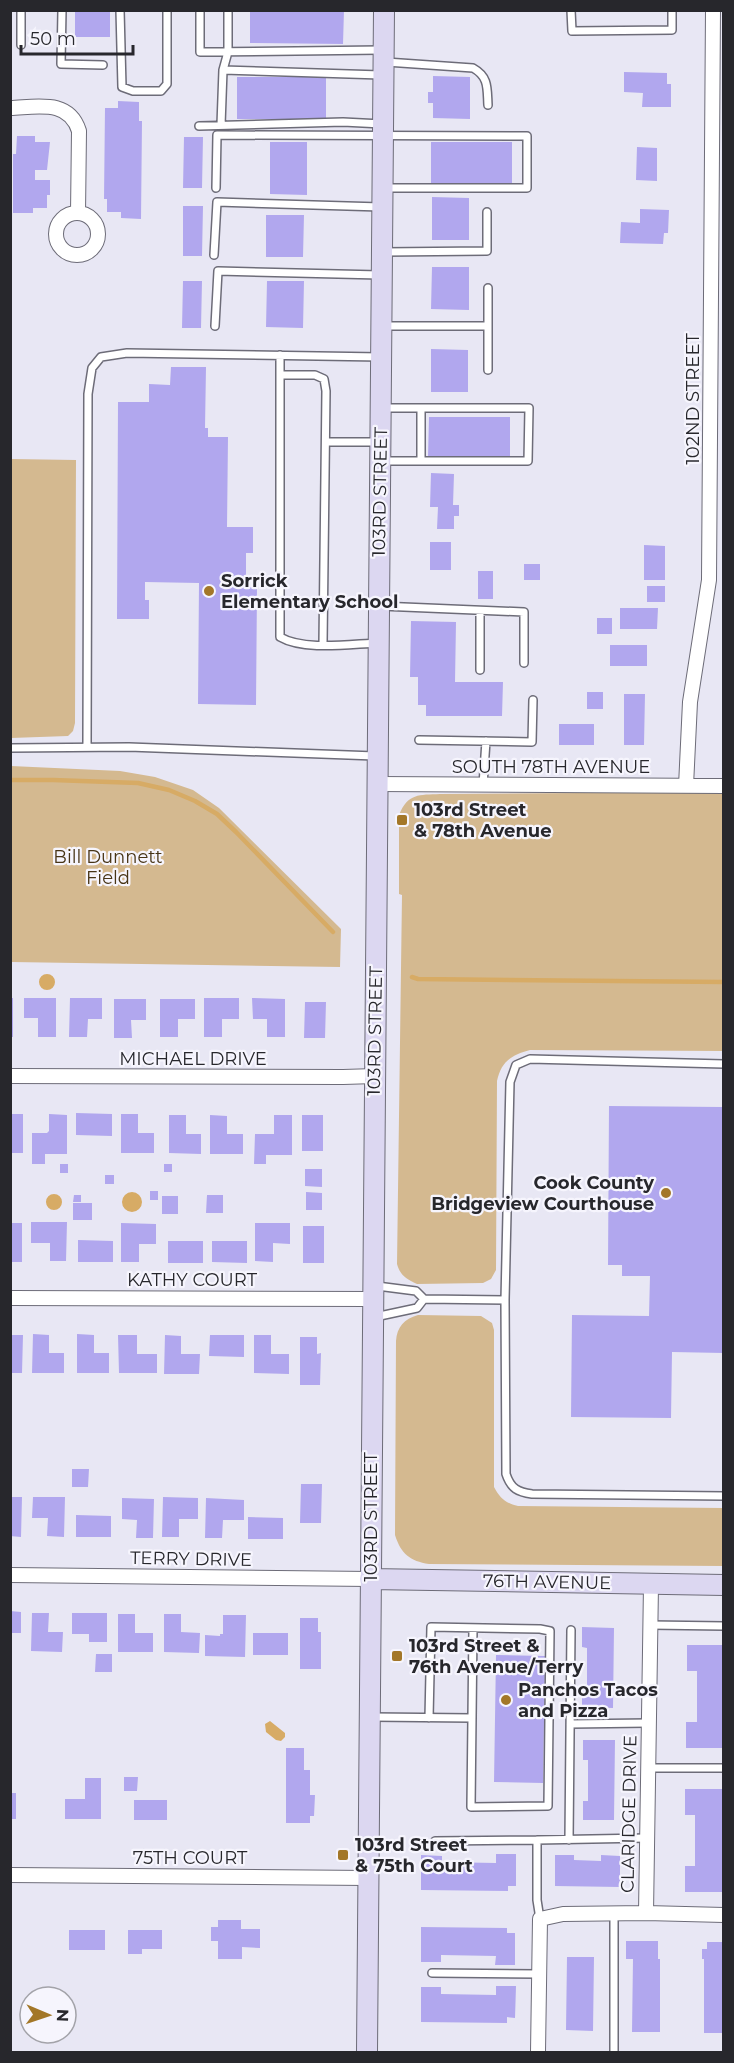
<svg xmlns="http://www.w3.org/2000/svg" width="734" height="2063" font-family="Montserrat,sans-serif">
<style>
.green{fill:#d4b990}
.water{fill:#d7ab65}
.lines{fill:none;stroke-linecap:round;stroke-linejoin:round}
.stream{stroke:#d7ab65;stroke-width:4.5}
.building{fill:#b1a7ee}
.lane-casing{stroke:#6d6c78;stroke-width:10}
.street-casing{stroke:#6d6c78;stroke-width:16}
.secondary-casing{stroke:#6d6c78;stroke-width:22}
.lane{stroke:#fff;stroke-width:7}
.street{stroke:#fff;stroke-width:14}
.secondary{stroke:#dcd7f1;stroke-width:20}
.poi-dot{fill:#a37728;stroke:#f6f5fd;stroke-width:2}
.labels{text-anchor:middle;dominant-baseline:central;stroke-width:4.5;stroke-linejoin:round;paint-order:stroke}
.street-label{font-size:18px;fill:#27272c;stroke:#f6f5fd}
.poi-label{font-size:18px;font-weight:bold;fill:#27272c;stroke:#f6f5fd;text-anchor:start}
.park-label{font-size:18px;fill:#473415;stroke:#f6f5fd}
</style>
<rect width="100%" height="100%" fill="#e8e7f4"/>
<path class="green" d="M11 459 76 460 75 723 73 731 68 736 11 738Z
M11 766 120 771 155 777 193 790 219 808 341 929 340 967 11 962Z
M723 792V1051L530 1050C511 1055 501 1062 497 1081L496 1270 491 1279 483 1283 417 1284C406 1279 400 1275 397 1264L402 895 399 894V815C408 793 419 795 440 794Z
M418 1315 481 1316 492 1323 494 1330V1487C500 1498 505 1503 518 1506L723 1508V1566L429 1564C410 1561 401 1554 395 1535L396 1341C397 1327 404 1319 418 1315Z"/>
<path class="water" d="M39 982a8 8 0 1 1 16 0a8 8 0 1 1-16 0Z
M122 1202a10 10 0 1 1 20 0a10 10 0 1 1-20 0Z
M46 1202a8 8 0 1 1 16 0a8 8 0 1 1-16 0Z
M270 1721 285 1733V1737L281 1741 276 1740 266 1732 265 1724Z"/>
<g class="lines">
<path class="stream" d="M10 780H53L138 783 169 790 195 801 217 814 236 832 333 932
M412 977 418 979 724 982"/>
</g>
<path class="building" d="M75 10H110V37H75Z
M250 10H344L343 44 250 43Z
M624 72 667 73V84H671V107H642L643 93 624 92Z
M433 76 470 77V119L433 118V103H428V92H433Z
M237 77H326V119H237Z
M118 101 139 102V121H142L141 219 121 218V212H107V199H104L105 108H118Z
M17 136H35V142H50L47 170H35V180H50V195H47V208H33V213H13V154H16Z
M184 137H203L202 188H183Z
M270 142H307V195L270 194Z
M431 142H512V183H431Z
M637 147 657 148V181L636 180Z
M432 197 469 198V240H432Z
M183 206H203L202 256H183Z
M640 209 669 210 668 233H664L663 244 620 243 621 222 640 223Z
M266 215H304L303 257H266Z
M432 267H469V310L431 309Z
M183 281H202L201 328H182Z
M267 281H304L303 328 266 327Z
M431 349 468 350V392H431Z
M171 367H206L205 428H208V437H228L227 527H253V553H246V587H257L256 705 198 704 199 583 145 582V600H149V619H117L118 402H149V384L170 385Z
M429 417H510V458H428Z
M431 473 454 474 453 505H459V516H454V529H437L438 507H430Z
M430 542H451V570H430Z
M644 545 665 546V580H644Z
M524 564H540V580H524Z
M478 571H493V599H478Z
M647 586H665V602H647Z
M620 608H658L657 629H620Z
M597 618H612V634H597Z
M411 621 456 622 455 682H503L502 716H426V705H418V677H410Z
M610 645H647V666H610Z
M587 692H603V709H587Z
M624 694H645L644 745H624Z
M559 724H594V745H559Z
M10 998H13V1037H10Z
M24 998H56V1037H38V1018H24Z
M70 998H102V1019H88L87 1037H69Z
M204 998H239V1019H222V1037H204Z
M252 998 285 999V1037H267V1019H253Z
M114 999H146V1020H131L132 1038H114Z
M160 999H195V1019H178V1037H160Z
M305 1002H326L325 1038H304Z
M609 1106 722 1107 724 1353 672 1352 671 1418 571 1417 572 1315 649 1316 650 1276H622V1265H608Z
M76 1113 112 1114V1136L76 1135Z
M10 1114H23V1153H10Z
M49 1114 67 1115V1154H45V1164H32V1133H47L49 1131Z
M121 1114H138V1133H154V1153H121Z
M169 1115H186V1134H201V1154L169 1153Z
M210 1115 227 1116V1134H243V1154H210Z
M274 1115H292V1155H266V1164H254L255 1134H274Z
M302 1115H323V1151H302Z
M60 1164H68V1173H60Z
M164 1164H172V1172H164Z
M305 1169H322V1187L305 1186Z
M105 1175H114V1184H105Z
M150 1191H158V1200H150Z
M306 1192 322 1193V1210H306Z
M74 1195H81V1202H73Z
M207 1195H223V1213H206Z
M162 1196H178V1214H162Z
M73 1203H92V1220H73Z
M31 1222H67L66 1261H50V1243H31Z
M10 1223H22V1262H10Z
M121 1223 156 1224V1244H139V1262H121Z
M255 1223H290V1244L273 1243V1262L255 1261Z
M303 1226H324V1263H303Z
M78 1240 113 1241V1262H78Z
M168 1241H203V1263H168Z
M212 1241H247V1263L212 1262Z
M33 1334 49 1335V1353H64V1373H32Z
M77 1334 94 1335V1353H109V1373H77Z
M10 1335H23L22 1373H10Z
M118 1335H137V1354H157V1373H119Z
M165 1335 181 1336V1354H200L199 1374H164Z
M210 1335H244V1357L209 1356Z
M254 1335H271V1354H289V1374L254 1373Z
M300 1337H317V1354L321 1353 320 1385H300Z
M72 1469H89L88 1487H72Z
M301 1484H322L321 1523H300Z
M10 1497H22L21 1537 10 1536Z
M33 1497H65L64 1537 47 1536 48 1518H32Z
M163 1497 198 1498V1519H179V1537H162Z
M122 1498 154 1499 153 1538H136L137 1520 122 1519Z
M206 1498 244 1500V1520H223L222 1538H205Z
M76 1515 111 1516V1537H76Z
M248 1517 283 1518V1539H248Z
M10 1611 21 1612V1633H10Z
M32 1613H49L48 1632H63L62 1652 31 1651Z
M72 1613H107V1642H89V1634H72Z
M118 1614H135V1633H153V1652H118Z
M164 1614H181V1632L200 1633 199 1653 164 1652Z
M223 1615H246L245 1657 205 1656V1635L220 1636V1634H223Z
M300 1618H318V1632H321V1669H300Z
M582 1627 614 1628 613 1708 582 1707V1688H587V1648L582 1647Z
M253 1633H288V1655H253Z
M687 1645H724V1748H686V1722H697V1671H687Z
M96 1654H112V1672H95Z
M496 1655 545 1656 543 1783 494 1782Z
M583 1740H615L614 1820H583V1801H588V1760H583Z
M286 1748H304V1770H310V1795H315L314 1816H310V1823H286Z
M124 1777H138L137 1791H124Z
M85 1778H101V1819H65V1799H85Z
M685 1789H724V1892H685V1866H695V1815H685Z
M10 1793H16V1819H10Z
M134 1800H167V1820H134Z
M496 1854H516V1886H508V1891L421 1890V1855L442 1856V1862L496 1863Z
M555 1855H574V1860L601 1861V1855L620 1856V1887L555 1886Z
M218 1920H241V1929H260V1948L242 1947V1959H218V1941H211V1927H218Z
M421 1927 507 1928V1933H515V1965H495L496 1956 441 1955V1962H421Z
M69 1930H105V1950H69Z
M128 1930H162V1949H142V1954H128Z
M626 1941H658V1959H660V2032H632L633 1959H626Z
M707 1942H724V2033H704V1959H702V1949H707Z
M567 1957H594L593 2031 566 2030Z
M496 1986H516L515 2018 507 2017V2023L421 2022V1987H441V1994L496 1995Z"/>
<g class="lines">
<g class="lane-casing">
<path id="lane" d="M62 10 61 64 103 65
M120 10 122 87 133 91H161L167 84V10
M200 10V52L381 50
M571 10 572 31 672 30V10
M21 45V10
M386 62 473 68C489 77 487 88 488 105
M223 70 381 75
M221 125 223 70 228 52V10
M199 126 343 122 382 124
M216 188 217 135 527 136V188H386
M384 252 487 251V212
M214 255 217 202 381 207
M215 326 218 271 380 275
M383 326H488
M280 355V637C304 651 350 644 378 643
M488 370V288
M280 375H315L324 379 326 391 323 644
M326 442H377
M381 461H528L529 408H383
M421 461V408
M380 606 524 612V663
M480 670V611
M419 740 532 742 533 700
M87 746 88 394 92 368 101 357 127 353 381 357
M10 748 129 747 375 756
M483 785 486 741
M724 1064 530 1059 516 1065 510 1082 505 1300 506 1474C511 1489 518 1492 532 1494L724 1496
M377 1286 416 1291 424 1299 505 1300
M375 1317 417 1308 424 1299
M650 1625 724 1626
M372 1717 472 1718
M429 1718 431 1627 540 1629 550 1631 548 1806 471 1807 473 1628
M570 1724 648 1723
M648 1768H724
M569 1840 571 1630
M435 1841 537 1840
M540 1919 537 1900V1840L647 1838
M432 1973 538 1974
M614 2052V1913"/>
</g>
<g class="street-casing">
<path id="street" d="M10 108C38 107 69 99 79 131L78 213
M56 234a21 21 0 1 1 42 0a21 21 0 1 1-42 0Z
M377 784 724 786
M686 786 690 702 709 580 713 10
M10 1076 343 1077 375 1076
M10 1298 373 1299
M10 1575 370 1579
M10 1875 368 1878
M646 1913 724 1915
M538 2052 540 1919 563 1914 646 1913 651 1585"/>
</g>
<g class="secondary-casing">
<path id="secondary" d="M370 1579 724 1585
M367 2052 384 10"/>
</g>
<use href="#lane" class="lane"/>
<use href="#street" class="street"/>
<use href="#secondary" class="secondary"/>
</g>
<g class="poi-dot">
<circle cx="209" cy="591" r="6"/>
<rect x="396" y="814" width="12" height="12" rx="3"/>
<circle cx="666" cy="1193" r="6"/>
<rect x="391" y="1650" width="12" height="12" rx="3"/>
<circle cx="506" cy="1700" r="6"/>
<rect x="337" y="1849" width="12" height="12" rx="3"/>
</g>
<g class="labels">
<g class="street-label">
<text transform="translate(693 399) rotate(-90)">102ND STREET</text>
<text transform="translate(380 492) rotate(-89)">103RD STREET</text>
<text x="551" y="767">SOUTH 78TH AVENUE</text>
<text transform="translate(375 1031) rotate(-89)">103RD STREET</text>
<text x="193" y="1059">MICHAEL DRIVE</text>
<text x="192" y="1280">KATHY COURT</text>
<text transform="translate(371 1517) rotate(-90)">103RD STREET</text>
<text transform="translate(191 1559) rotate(1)">TERRY DRIVE</text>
<text transform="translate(547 1582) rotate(1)">76TH AVENUE</text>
<text transform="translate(629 1814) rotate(-89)">CLARIDGE DRIVE</text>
<text x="190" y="1858">75TH COURT</text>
</g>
<g class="poi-label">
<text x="221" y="581">Sorrick<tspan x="221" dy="21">Elementary School</tspan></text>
<text x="414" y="810">103rd Street<tspan x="414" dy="21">&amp; 78th Avenue</tspan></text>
<text x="654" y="1183" text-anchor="end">Cook County<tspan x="654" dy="21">Bridgeview Courthouse</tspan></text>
<text x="409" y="1646">103rd Street &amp;<tspan x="409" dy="21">76th Avenue/Terry</tspan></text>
<text x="518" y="1690">Panchos Tacos<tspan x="518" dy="21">and Pizza</tspan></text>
<text x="355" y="1845">103rd Street<tspan x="355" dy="21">&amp; 75th Court</tspan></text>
</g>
<g class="park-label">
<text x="108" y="857">Bill Dunnett<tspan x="108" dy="21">Field</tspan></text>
</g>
</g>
<rect width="734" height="2063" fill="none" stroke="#27272c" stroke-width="24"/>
<g transform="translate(48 2015) rotate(92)"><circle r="28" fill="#f6f5fd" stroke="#a3a3a9" stroke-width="1.5"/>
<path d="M0-4.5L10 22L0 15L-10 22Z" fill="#a37728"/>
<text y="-9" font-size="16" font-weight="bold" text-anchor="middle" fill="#27272c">N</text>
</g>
<path d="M21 45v9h112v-9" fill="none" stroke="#27272c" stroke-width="3"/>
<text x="30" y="45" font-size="18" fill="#27272c" stroke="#f6f5fd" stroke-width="4.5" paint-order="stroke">50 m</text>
</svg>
